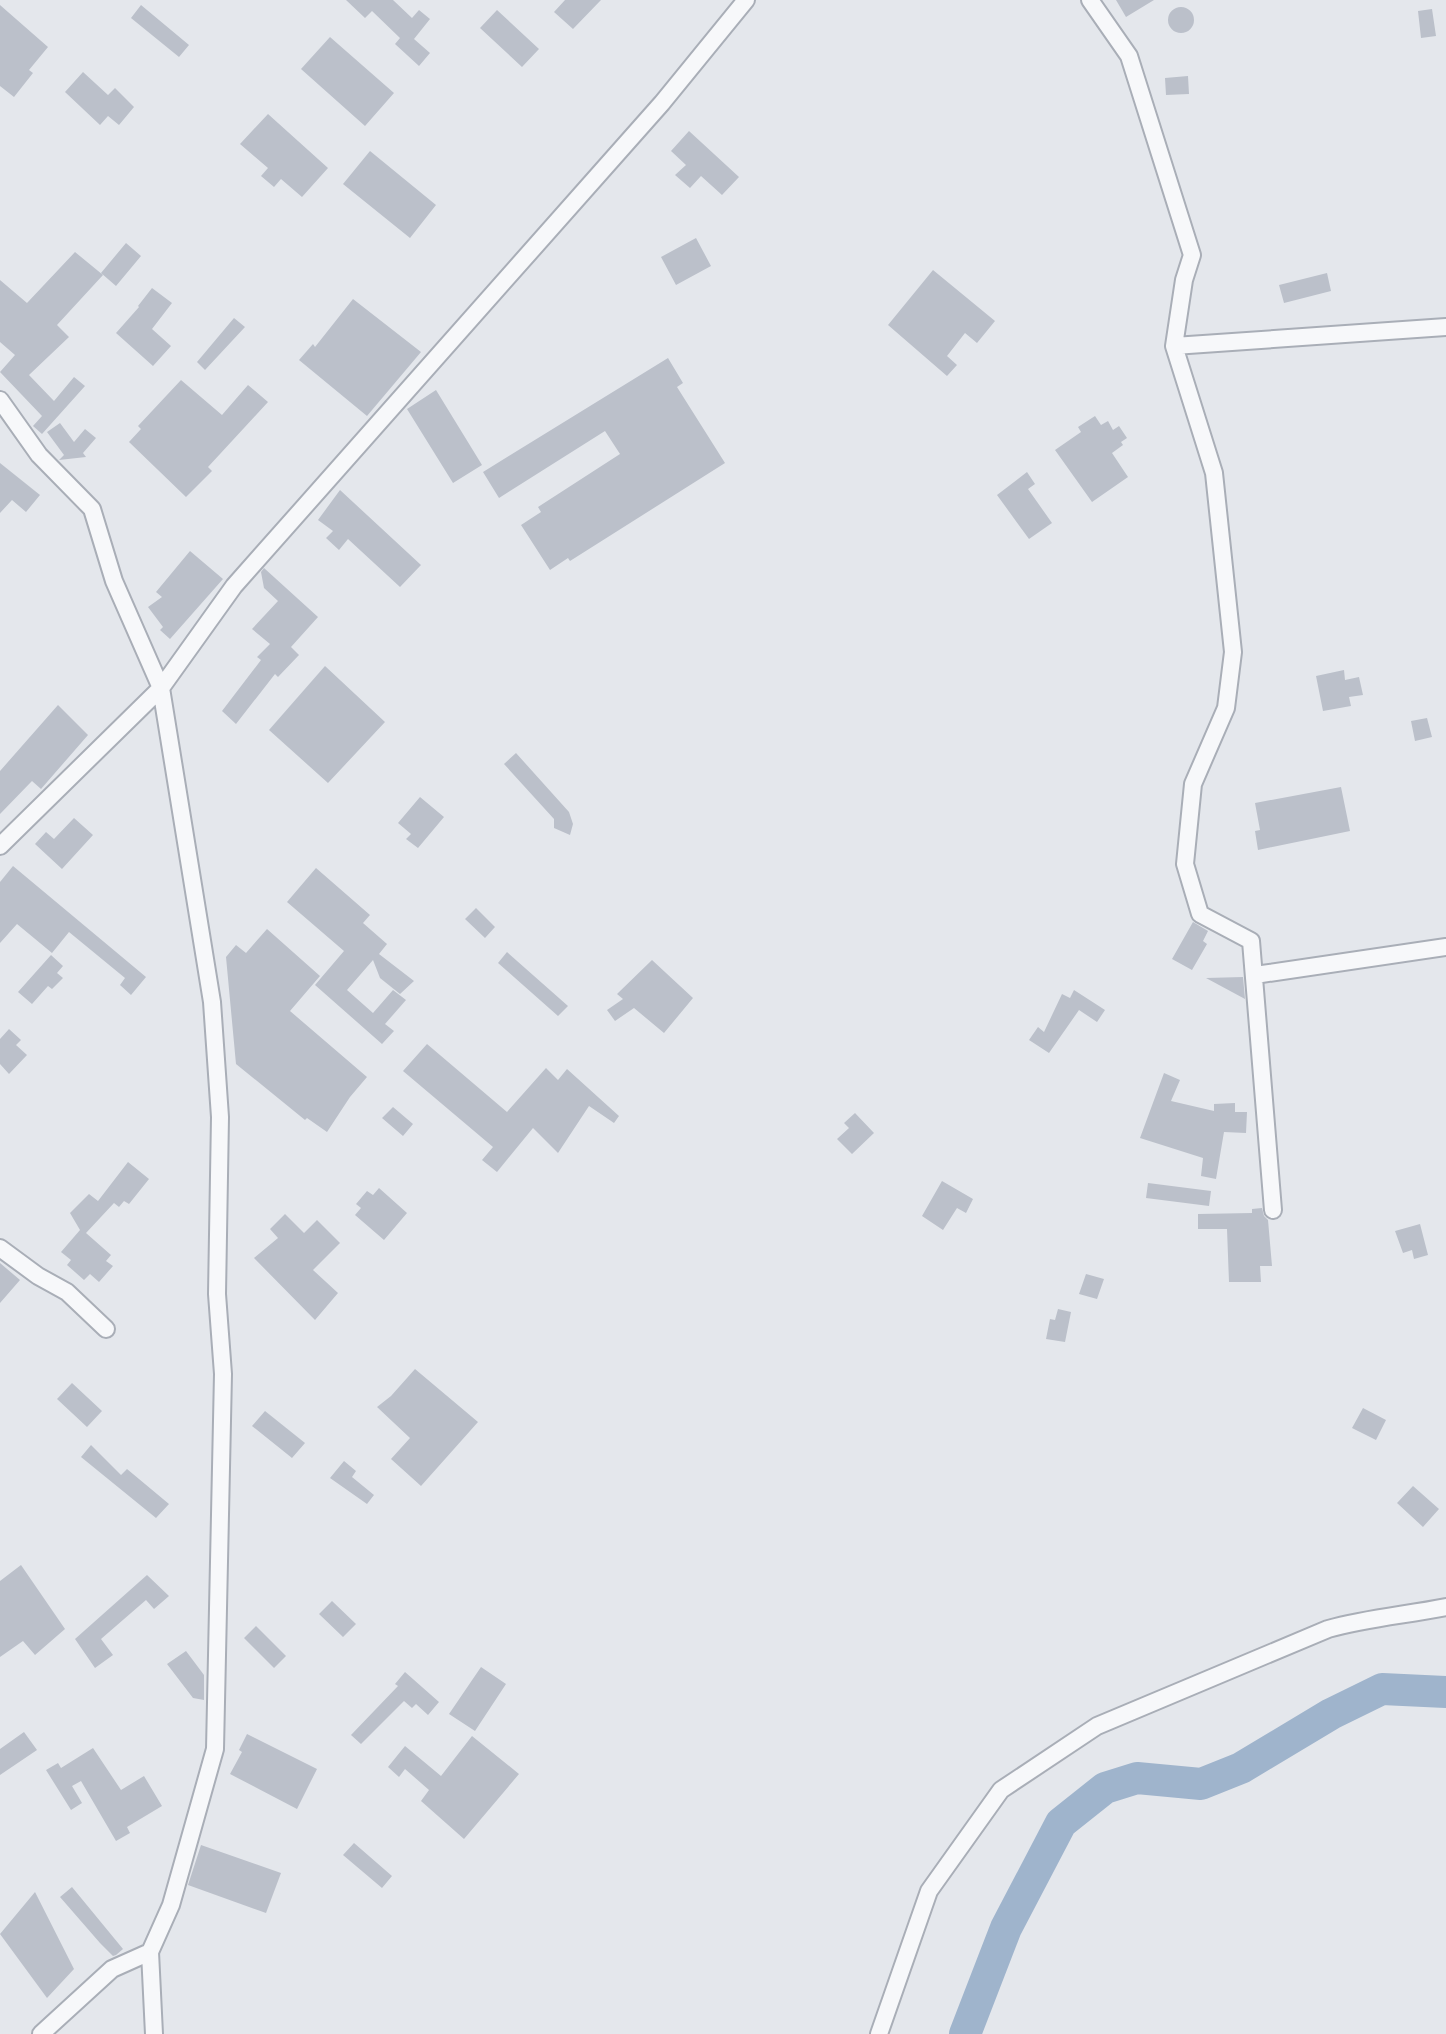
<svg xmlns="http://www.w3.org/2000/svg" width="1446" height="2034" font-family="'Public Sans',sans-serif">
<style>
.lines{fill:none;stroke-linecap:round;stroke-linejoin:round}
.river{stroke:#9fb4cc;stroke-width:32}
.building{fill:#bbc0ca}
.minor-casing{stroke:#a9aeb7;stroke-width:20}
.minor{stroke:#f7f8fa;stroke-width:16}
</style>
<rect width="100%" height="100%" fill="#e4e7ec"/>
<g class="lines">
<path class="river" d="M965 2034 1006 1928 1061 1823 1105 1788 1137 1778 1201 1784 1241 1768 1331 1714 1382 1689 1446 1692"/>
</g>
<path class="building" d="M346 0H393L412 18 419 10 430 19 414 39 430 53 419 66 395 44 400 38 372 11 365 18Z
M565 0H601L573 29 554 12Z
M1116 0H1154L1126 17Z
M0 5 48 47 29 70 33 73 14 97 0 86Z
M141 5 189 45 179 57 131 18Z
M1168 20a13 13 0 1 1 26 0a13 13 0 1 1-26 0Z
M1432 9 1436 36 1421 38 1418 11Z
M497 10 539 49 522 67 480 28Z
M330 37 394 93 365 126 301 69Z
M83 72 108 95 115 88 134 107 119 125 108 116 100 125 65 92Z
M1188 76 1189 94 1166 95 1165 78Z
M268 114 328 168 302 197 281 179 274 187 261 176 268 168 240 144Z
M689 131 739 177 722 195 701 176 690 188 675 175 686 165 671 151Z
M370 151 436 205 410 238 343 184Z
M696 238 711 266 676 285 661 257Z
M126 243 141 256 116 286 101 273Z
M75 252 103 275 57 325 69 337 29 375 54 401 74 377 85 386 42 434 33 426 42 416 0 372 15 355 0 342V280L27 303Z
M933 270 995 321 977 343 965 333 947 356 957 365 947 376 888 325Z
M1327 273 1331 291 1284 303 1279 285Z
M152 288 172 303 152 329 171 346 153 366 116 333 139 307 138 306Z
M353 299 421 352 367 416 299 360 313 344 315 347Z
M234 318 245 327 205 370 197 362Z
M668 358 683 383 677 387 725 463 570 561 568 558 550 570 521 525 541 512 538 507 620 454 605 431 499 498 483 472Z
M181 380 222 415 248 385 268 402 208 467 212 471 186 497 129 442 141 429 138 426Z
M436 390 482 465 453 483 407 409Z
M1095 416 1101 425 1108 421 1113 430 1119 426 1127 438 1121 442 1123 445 1112 453 1128 477 1092 502 1055 450 1081 432 1078 427Z
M60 423 74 442 85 429 96 438 83 453 86 457 59 460 64 455 47 432Z
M0 463 40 495 26 512 12 500 0 513Z
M1027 472 1035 484 1028 489 1052 523 1029 539 997 495Z
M340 490 421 565 400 587 348 539 339 550 326 538 333 531 318 520Z
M190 551 223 579 170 639 160 630 163 627 148 607 162 597 156 592Z
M264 568 318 617 291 647 299 655 278 677 275 674 236 724 222 711 261 660 257 657 270 644 252 629 278 601 264 588 261 572Z
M325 666 385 722 328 783 269 730Z
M1344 670 1345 680 1359 677 1363 695 1349 697 1351 706 1323 711 1316 676Z
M58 705 88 735 41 789 32 781 0 814V771Z
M1427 718 1432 737 1415 741 1411 721Z
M516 753 569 812 573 824 570 835 554 828V819L504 764Z
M1341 787 1350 831 1258 850 1255 831 1260 830 1255 803Z
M420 797 444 817 418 848 406 839 411 834 398 823Z
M74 818 93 835 62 869 35 844 46 832 54 839Z
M13 866 146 977 131 995 120 985 125 978 69 932 52 953 17 924 0 943V882Z
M316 868 370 915 363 923 387 944 379 954 414 981 400 994 380 978 373 960 347 990 373 1013 393 990 406 1000 385 1024 394 1031 382 1044 315 985 344 951 287 902Z
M476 908 495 927 485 938 465 919Z
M1193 922 1208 931 1203 941 1207 944 1192 970 1172 959Z
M267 929 320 976 290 1011 367 1077 350 1097 327 1132 307 1118 305 1120 236 1064 226 957 236 945 246 953Z
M507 952 568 1006 558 1016 498 963Z
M51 955 63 966 57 973 63 978 52 989 48 986 32 1004 18 992Z
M652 960 693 998 664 1033 634 1008 615 1021 607 1010 623 999 617 994Z
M1243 977 1245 999 1206 978Z
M1074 990 1105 1010 1097 1022 1079 1010 1049 1053 1029 1040 1038 1027 1044 1032 1062 994 1070 998Z
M9 1029 21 1040 16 1045 27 1055 9 1074 0 1064V1039Z
M427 1044 507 1112 546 1068 558 1080 567 1069 619 1116 614 1123 589 1106 558 1153 533 1128 497 1172 482 1160 493 1147 403 1071Z
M1164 1073 1180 1080 1171 1101 1214 1111V1104L1235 1103V1112H1247L1246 1133 1224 1132 1216 1179 1201 1176 1203 1158 1140 1138Z
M393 1107 413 1124 403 1136 382 1118Z
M855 1113 874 1133 852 1154 837 1139 849 1128 844 1123Z
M128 1162 149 1179 129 1204 124 1201 119 1207 114 1203 86 1233 111 1255 106 1261 113 1266 99 1282 90 1274 84 1280 67 1265 71 1260 61 1252 80 1230 70 1213 89 1194 98 1201Z
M942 1181 973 1199 966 1213 957 1208 943 1230 922 1216Z
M1148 1183 1211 1191 1209 1206 1146 1198Z
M379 1188 407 1213 384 1240 355 1215 361 1208 356 1204 367 1191 373 1195Z
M1262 1208 1264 1216 1268 1220 1272 1266H1260L1261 1282H1229L1227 1229H1198V1214L1252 1213V1209Z
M285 1214 304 1233 317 1220 340 1243 313 1270 338 1293 315 1320 254 1258 278 1238 270 1229Z
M1420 1224 1428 1255 1414 1259 1412 1250 1403 1253 1395 1231Z
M0 1263 20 1280 0 1303Z
M1086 1274 1104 1279 1097 1299 1079 1294Z
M1058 1309 1071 1312 1065 1342 1046 1339 1050 1319 1055 1320Z
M415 1369 478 1422 421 1486 391 1459 410 1438 377 1407 391 1396Z
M72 1383 102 1411 87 1427 57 1399Z
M1363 1408 1386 1420 1376 1440 1352 1428Z
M265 1411 305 1443 292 1458 252 1426Z
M91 1445 121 1475 127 1469 169 1504 156 1518 81 1457Z
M344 1461 356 1471 352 1477 374 1495 367 1504 330 1478Z
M1413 1486 1439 1509 1423 1527 1397 1503Z
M21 1565 65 1629 35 1655 23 1641 0 1657V1581Z
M147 1575 169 1596 154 1609 146 1600 101 1639 113 1655 95 1668 75 1639Z
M332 1601 356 1624 343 1637 319 1614Z
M256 1626 286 1656 274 1668 244 1638Z
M186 1651 204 1675V1700L193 1698 167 1664Z
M481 1667 506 1684 475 1731 449 1714Z
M405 1672 439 1702 428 1715 416 1704 412 1708 404 1701 361 1744 351 1735 398 1686 395 1684Z
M24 1732 37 1750 0 1775V1749Z
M247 1734 317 1769 297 1809 230 1774 242 1752 239 1750Z
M472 1736 519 1774 464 1839 421 1801 429 1790 405 1769 399 1777 388 1767 405 1746 441 1776Z
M93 1748 121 1790 144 1776 162 1806 127 1827 130 1833 116 1841 81 1781 72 1786 82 1803 71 1810 46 1770 58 1763 61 1768Z
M354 1843 392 1876 382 1888 343 1855Z
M201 1845 281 1873 266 1913 188 1885Z
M72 1887 123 1949 116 1955 113 1956 100 1943 60 1897Z
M35 1892 74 1969 47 1998 0 1934Z"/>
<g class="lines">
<g class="minor-casing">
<path id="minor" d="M1090 0 1129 56 1192 255 1184 280 1174 346 1214 473 1233 652 1226 708 1193 784 1185 864 1200 914 1251 941 1273 1210
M1174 346 1446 327
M0 400 39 455 92 509 114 581 161 688 212 1002 220 1117 217 1294 223 1374 215 1749 171 1905 150 1952 154 2034
M0 846 161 688 234 586 662 103 746 0
M1255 975 1446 947
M0 1248 38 1276 67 1292 106 1329
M41 2034 112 1969 150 1952
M879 2034 929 1891 1001 1790 1097 1726 1328 1629C1367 1618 1406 1615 1446 1607"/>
</g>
<use href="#minor" class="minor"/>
</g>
</svg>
